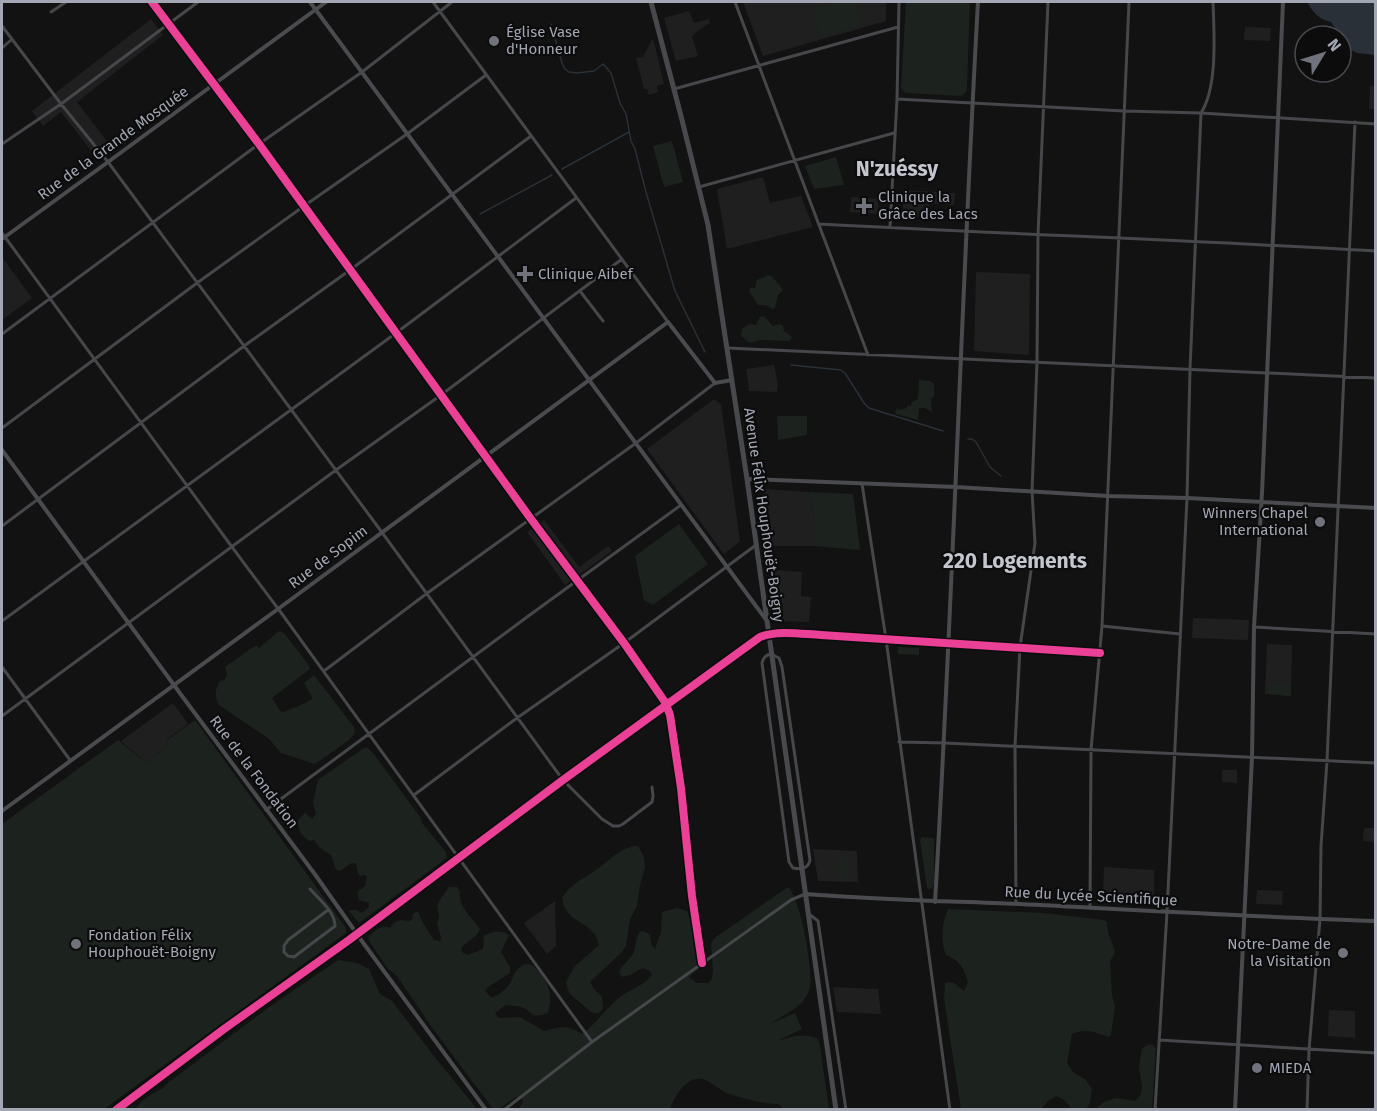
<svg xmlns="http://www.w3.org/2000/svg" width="1377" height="1111" font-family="'Fira Sans',sans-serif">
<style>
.built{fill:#1f1f20}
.green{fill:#1c221d}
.water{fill:#293037}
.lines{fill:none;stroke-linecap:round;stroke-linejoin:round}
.stream{stroke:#293037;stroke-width:1.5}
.street{stroke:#46474a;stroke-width:3}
.secondary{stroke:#4a4b4e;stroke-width:4}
.highway{stroke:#48494c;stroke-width:5}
.cycleway-casing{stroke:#0c0c0d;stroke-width:11}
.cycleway{stroke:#ea4096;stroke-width:8}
.poi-dot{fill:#70737b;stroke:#0c0c0d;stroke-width:2}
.labels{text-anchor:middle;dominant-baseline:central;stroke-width:4.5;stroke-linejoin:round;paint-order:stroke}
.poi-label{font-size:15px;fill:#a3a7b3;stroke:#0c0c0d;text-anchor:start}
.street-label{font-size:15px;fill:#a3a7b3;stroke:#0c0c0d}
.district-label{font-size:21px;font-weight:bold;fill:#c4c6cf;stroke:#0c0c0d}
</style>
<rect width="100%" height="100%" fill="#121212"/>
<path class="built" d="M743 2H886V21L763 56Z
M689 11 694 23 709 19 710 23 698 31 692 36 698 56 676 61 664 18Z
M151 19 163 35 77 102 113 149 99 161 61 112 43 126 32 111Z
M1245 27 1271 28 1270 41 1244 40Z
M653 38 664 84 657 86 658 92 649 95 647 89H644L636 58 643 57Z
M1370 86H1375V109H1369Z
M763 177 770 203 801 196 813 227 727 249 717 189Z
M903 190 955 193 954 205 929 203V217L903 216Z
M851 197 879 199 878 214 850 212Z
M2 257 32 298 2 320Z
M976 272 1030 274 1029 355 974 351Z
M774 365 778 385 777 392 749 391 746 369Z
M714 399 721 404 740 541 724 554 647 449Z
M763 489 808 492 815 521V546H769V521Z
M544 520 579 567 608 546 612 551 565 585 527 532Z
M774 570 802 572 801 596 811 597 809 622 781 621Z
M1193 618 1249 620 1248 640 1192 638Z
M1267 644 1292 645 1291 696 1265 694Z
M173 703 188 724 167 739 166 748 146 763 121 741Z
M1222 770H1237V783L1222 782Z
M1364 828H1375V842L1363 841Z
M813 849 857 851 858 882 818 881Z
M1104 867 1154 870V898L1103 896Z
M1257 890 1283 891 1282 905 1256 904Z
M555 901 556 946 547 954 524 923Z
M833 987 878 989 881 1014 837 1012Z
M1329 1010 1355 1011V1038L1328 1036Z"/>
<path class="green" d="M838 2H855L861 22 858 26 823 36 819 34 813 13 815 8Z
M906 2H970L967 88 966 92 961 96 905 93 901 88Z
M672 141 683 182 664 187 653 146Z
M836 157 844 185 814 189 805 166Z
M768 275 772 276 783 290 778 295 775 308 772 309 766 305H758L749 291 750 288H755L757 280Z
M764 316 773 326 780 324 783 326 784 331 791 336 792 338 789 341 760 340 750 343C747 342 745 338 741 336L742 329 749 324 756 325 760 317Z
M919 380 930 381 934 384V397L931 398 932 412 925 408H919L918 420 896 414 895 411 898 408 899 410 907 408V406H911L912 402 918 399Z
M777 416H807V435L778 440Z
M808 492 853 494 860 550 815 546V521Z
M679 524 708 564 653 605 644 600 635 556Z
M279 631 284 633 308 664 310 669 272 698 280 711 283 712C293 708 303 705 312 699L311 695 304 683 314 675 354 727 355 733 349 740 315 764 281 753 269 739 219 705C214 696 215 691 219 682L225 679 227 675 225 667 256 645 259 648Z
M898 647 919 648V655L898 654Z
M1269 683 1291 684V696L1267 694Z
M195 720 346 928V933L104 1109H2V824L118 740 146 763 166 748 167 740Z
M364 748H368L374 754 420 817 422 823 446 852 447 858 359 923 348 910H356L362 913 369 907V903L359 900 357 892 365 886 367 877 365 875 361 876 358 874 356 864 353 863C347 864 345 869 339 871L335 868 331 855 320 848 314 840 309 841C301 835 299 831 297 821L305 813 312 819 316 814 313 802 318 780Z
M922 837 932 838 934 839V883L932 888 929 889 927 888 920 840Z
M633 846H638L644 857 645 868 640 885 637 906 630 919 626 946 621 953 590 982 595 990 602 997 603 1008 598 1014 591 1012 569 993 566 982 574 967 599 945C594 923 573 924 565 908 563 905 563 901 562 898 573 881 586 878 600 867 613 857 617 851 633 846Z
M839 858H849V878H839Z
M449 887H457L460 891C458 907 471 916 480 929 477 939 465 941 461 949L463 953 468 955 483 949 484 935C493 932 500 929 509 935L501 952 510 967V973L488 987 485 991 492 998C498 995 504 991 508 986 511 983 512 978 514 974 525 957 534 964 543 977 551 989 552 999 548 1013 531 1020 534 1012 521 1007 517 1006 511 1006 506 1005L495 1013 499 1018 520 1017 544 1031C561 1027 566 1024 582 1034 598 1022 608 1005 624 994 635 987 643 986 652 975L650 971 643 968 630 975 622 977 619 972C622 964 632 959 634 951 637 943 635 937 641 931L646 932 650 935 651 943 655 949 661 932 662 912 677 908 687 911 694 930 699 968 689 977 697 983H708L712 979 713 970 711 943 716 937 788 887C801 899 813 969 810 987 809 991 806 997 804 1000 799 1008 779 1018 770 1024L795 1013 802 1029 777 1041C792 1037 803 1032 818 1039L820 1046 829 1109H784L779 1104C763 1104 743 1099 727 1093 719 1090 711 1081 702 1079 686 1076 674 1097 670 1109H518L523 1103 522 1099 516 1097 499 1109H493L433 1029 397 976 388 969 371 944 368 938C374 931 381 924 390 928L394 923 400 920 409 921 412 919 413 914 416 912H418L423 923 434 940 440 941 441 937 437 923 439 917 437 906 439 901Z
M948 909 1044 913 1104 920 1107 922C1107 936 1113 940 1115 953L1110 961 1112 995 1115 1006 1111 1035 1108 1037C1095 1032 1085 1028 1072 1034L1067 1063 1073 1072 1086 1080 1092 1089 1090 1103 1086 1109H1072L1063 1099 1056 1096 1048 1101 1041 1109H961L944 999 945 983C954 980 958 986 964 991L968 982C964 968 960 961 946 955 940 940 942 923 948 909Z
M338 960 357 963 369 969 380 994 392 1001 434 1056 477 1109H134C139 1105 143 1099 149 1096 158 1090 160 1092 169 1082L268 1008Z
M1150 1044 1154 1046 1156 1049 1152 1109H1095L1104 1102 1116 1098 1135 1101 1141 1094 1142 1086 1139 1067 1142 1048Z"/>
<path class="water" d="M1307 2H1375V55L1357 53 1349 49 1331 22C1317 18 1315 14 1307 2Z"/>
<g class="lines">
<path class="stream" d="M551 24 562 63 565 69 569 72 577 73 594 71 603 64 611 73 620 103 626 114 631 141 635 149 646 192 675 291 705 352
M562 169 629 132
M480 214 552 175
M791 365 841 370 845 373 864 403 869 408 943 431
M968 439H972L976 442 990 467 1001 476"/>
<path class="street" d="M152 2 259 144 531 519 624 643 665 702 670 715 681 788 692 896 702 963
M433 2 668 322
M735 2 868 355
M51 12 66 2
M2 26 61 104 108 162 378 527 563 780 602 819 613 826H619L623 824 652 802 653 796 652 787
M2 48 11 40
M674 89 898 27
M897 99 1124 111 1201 113 1376 124
M2 144 61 104 198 2
M699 187 894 133
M819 224C1004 234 1190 240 1376 251
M890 227 897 99 899 2
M2 233 232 547 282 614 592 1042
M580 291 603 321
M2 334 259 144 362 72 452 2
M728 348 1376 378
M2 428 197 283 304 206 407 134 486 75
M862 484 886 639 950 1110
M2 526 244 346 350 270 531 136
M2 621 396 333 576 198
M1102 626 1180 634
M1254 627 1376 634
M769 634 784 633 821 635 1100 653
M771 654 779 658 782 667 810 860C808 870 800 869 793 868L789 862 762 663C763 658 766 655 771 654Z
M2 667 70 760
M324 671 426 594 636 443 715 383
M2 716 336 470 441 395 622 259
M899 742 945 743 1376 763
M414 795 517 718 624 643 756 545
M266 810 527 617 681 505
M310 889C319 899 335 912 335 926L294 957 288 956 284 952V946L288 940 328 910
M1016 904 1015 746 1020 647 1035 543 1032 491 1037 363 1038 235 1048 2
M1090 908 1091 750 1102 626 1129 2
M809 914 818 921 846 1110
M1159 1040 1376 1053
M504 1110 592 1042 791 900 805 894
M1155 1110 1167 912 1187 498 1190 369 1201 113C1218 87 1214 32 1213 2
M1307 1110 1309 1050 1320 919 1321 846 1327 761 1355 122"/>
<path class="secondary" d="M310 2 767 621
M2 239 108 162 326 2
M2 450 182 696 314 873 364 944 486 1110
M747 479 956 487 1108 496 1187 498 1376 508
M2 811 278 609 668 322 715 383 732 380
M806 894C877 900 948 901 1020 904 1138 910 1257 917 1376 921
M935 902C953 602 961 302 978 2
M116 1110 224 1029 349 940 563 780 755 641 769 634
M1235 1110 1252 757 1254 627 1262 493 1283 2"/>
<path class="highway" d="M651 2 681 116 708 225 747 479 836 1110"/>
<g class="cycleway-casing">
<path id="cycleway" d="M152 2 259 144 531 519 624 643 665 702 670 715 681 788 692 896 702 963
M116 1110 224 1029 349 940 563 780 760 637C779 630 801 634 821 635L1100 653"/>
</g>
<use href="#cycleway" class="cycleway"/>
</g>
<g class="poi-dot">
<circle cx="494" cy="41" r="6"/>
<path d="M861 197h6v6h6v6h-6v6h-6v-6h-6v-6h6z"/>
<path d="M522 265h6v6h6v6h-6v6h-6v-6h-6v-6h6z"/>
<circle cx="1320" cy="522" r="6"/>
<circle cx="76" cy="944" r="6"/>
<circle cx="1343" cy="953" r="6"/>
<circle cx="1257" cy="1068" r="6"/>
</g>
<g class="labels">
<g class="poi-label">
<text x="506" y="32">Église Vase<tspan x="506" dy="17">d'Honneur</tspan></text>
<text x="878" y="197">Clinique la<tspan x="878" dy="17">Grâce des Lacs</tspan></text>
<text x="538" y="274">Clinique Aibef</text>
<text x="1308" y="513" text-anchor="end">Winners Chapel<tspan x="1308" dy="17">International</tspan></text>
<text x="88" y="935">Fondation Félix<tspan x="88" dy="17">Houphouët-Boigny</tspan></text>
<text x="1331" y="944" text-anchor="end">Notre-Dame de<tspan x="1331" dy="17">la Visitation</tspan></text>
<text x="1269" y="1068">MIEDA</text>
</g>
<g class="street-label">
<text transform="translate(113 143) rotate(-36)">Rue de la Grande Mosquée</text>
<text transform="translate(764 515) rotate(82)">Avenue Félix Houphouët-Boigny</text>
<text transform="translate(328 557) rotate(-37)">Rue de Sopim</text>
<text transform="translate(254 772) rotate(53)">Rue de la Fondation</text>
<text transform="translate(1091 896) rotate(3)">Rue du Lycée Scientifique</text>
</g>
<g class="district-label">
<text x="897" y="169">N'zuéssy</text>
<text x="1015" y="561">220 Logements</text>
</g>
</g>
<rect width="1377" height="1111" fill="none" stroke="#a3a7b3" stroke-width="6"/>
<g transform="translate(1323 54) rotate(52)"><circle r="28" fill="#0c0c0d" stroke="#484a4f" stroke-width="1.5"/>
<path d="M0-4.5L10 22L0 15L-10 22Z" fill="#70737b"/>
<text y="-9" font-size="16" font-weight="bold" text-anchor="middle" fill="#a3a7b3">N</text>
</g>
</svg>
